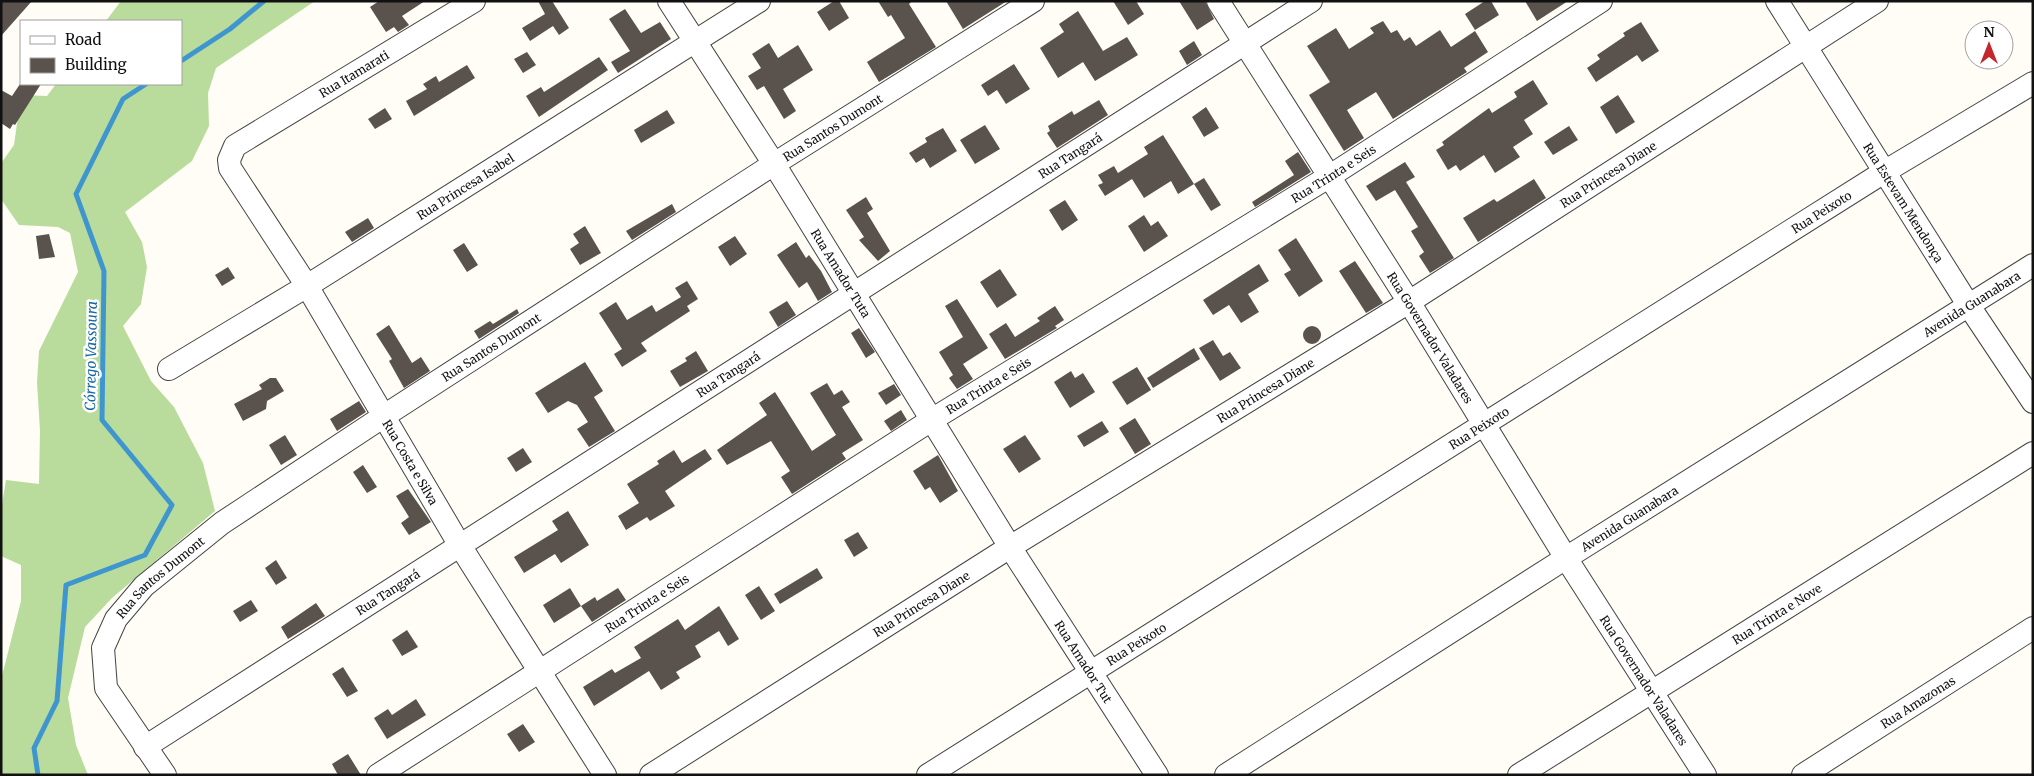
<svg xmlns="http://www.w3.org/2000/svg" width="2034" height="776" font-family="Merriweather,serif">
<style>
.forest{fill:#b9dc9c}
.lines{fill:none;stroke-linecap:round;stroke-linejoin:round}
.stream{stroke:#3f96cf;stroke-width:5}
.building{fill:#5a524d}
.minor-casing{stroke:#444;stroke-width:24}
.minor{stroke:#fff;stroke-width:22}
.labels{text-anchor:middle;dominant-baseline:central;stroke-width:5;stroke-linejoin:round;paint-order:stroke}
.street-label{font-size:12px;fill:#111;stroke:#fff}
.water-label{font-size:14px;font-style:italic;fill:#1768a6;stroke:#fff}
</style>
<rect width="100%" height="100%" fill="#fffdf5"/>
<path class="forest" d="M121 1H315L216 68 208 93 209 126 192 161 125 212 142 242 147 267 141 304 123 326 151 381 174 407 203 463 215 511 112 598 85 627 68 698 76 745 88 775H1V680L21 601V565L1 556V511L6 480 39 484 40 431 37 382 39 351 78 272 70 233 58 227 19 225 1 199V182L2 162 14 145 21 95 47 96 56 84H181V21H106Z"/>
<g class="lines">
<path class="stream" d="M181 61 230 29 264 1
M38 775 34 748 57 701 66 585 145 555 172 505 102 420 104 271 76 194 123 99 146 84"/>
</g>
<path class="building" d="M1 1H32L1 36Z
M379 1H425L402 16 409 25 398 32 394 27 386 32 370 7Z
M538 1H552L569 28 559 35 553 26 530 41 522 28 545 14Z
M834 1H839L849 18 829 31 817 12Z
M878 1H912L909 4 936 47 879 82 867 62 905 38 891 15 888 17Z
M946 1H1007L963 29Z
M1113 1H1136L1144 14 1128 25Z
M1179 1H1205L1214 19 1197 30Z
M1485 1H1491L1499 15 1475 30 1465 14Z
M1525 1H1568L1537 21Z
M625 9 641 33 660 22 671 39 618 73 611 62 630 51 609 19Z
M1078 11 1103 51 1127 37 1138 55 1095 81 1083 62 1058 78 1040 48 1064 32 1059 24Z
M1383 21 1391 33 1397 30 1404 41 1410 37 1416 46 1440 30 1451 47 1475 31 1488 52 1464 68 1467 72 1393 119 1376 92 1347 110 1364 138 1344 151 1309 95 1330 82 1307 46 1336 28 1349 49 1374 33 1370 28Z
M1641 22 1659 51 1642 62 1637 55 1596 82 1587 68 1600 59 1597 55 1625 36 1623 33Z
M1194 41 1202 55 1187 65 1179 51Z
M769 43 778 58 798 45 813 70 783 89 796 111 784 119 764 86 757 90 748 76 761 68 752 54Z
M527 52 536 65 523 73 514 59Z
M599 57 608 70 539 117 526 96 541 87 544 92Z
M1014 64 1030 89 1006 104 997 90 988 96 981 85Z
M467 65 475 78 414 116 406 101 427 89 423 84 436 76 439 82Z
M1533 80 1548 104 1524 120 1533 134 1513 147 1520 157 1495 173 1484 155 1460 171 1456 165 1448 170 1436 150 1444 145 1442 142 1489 108 1492 113 1517 97 1514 92Z
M20 84H41L15 125 13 124 10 129 1 123V90L12 96Z
M1618 95 1635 122 1616 134 1600 107Z
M1099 100 1108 115 1057 148 1047 133 1050 131 1048 126 1072 111 1074 115Z
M1206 107 1219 128 1204 137 1192 117Z
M385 108 392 119 375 129 368 119Z
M667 110 675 123 641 143 634 130Z
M985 125 1000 149 975 164 960 140Z
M1569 126 1578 140 1553 155 1544 142Z
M943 128 957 151 930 168 924 158 916 163 909 153 927 142 925 138Z
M1163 135 1194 184 1178 194 1171 181 1144 198 1132 179 1105 196 1098 185 1103 183 1098 175 1114 166 1118 173 1148 154 1144 147Z
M1298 152 1311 172 1255 207 1252 202 1294 175 1285 161Z
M1405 162 1415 177 1406 182 1454 258 1430 273 1419 256 1424 252 1411 231 1418 227 1395 190 1376 201 1366 186Z
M1204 178 1221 205 1211 211 1194 184Z
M1534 179 1546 198 1478 242 1463 218 1494 199 1497 202Z
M866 197 873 209 867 213 890 251 878 261 859 240 864 237 846 210Z
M1065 200 1078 220 1062 231 1049 210Z
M672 204 676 212 632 240 626 231Z
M1144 215 1151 226 1158 221 1168 236 1144 252 1128 226Z
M368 218 374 228 352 242 345 232Z
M585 226 601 253 580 265 570 249 579 243 573 234Z
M49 234 55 257 39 259 36 236Z
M735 236 747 254 730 266 718 247Z
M1296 238 1323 281 1299 297 1284 274 1291 270 1278 250Z
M796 242 806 258 809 255 821 271 832 292 818 301 807 282 799 288 777 255Z
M464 243 478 265 467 272 453 250Z
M1355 261 1383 303 1366 313 1339 271Z
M1259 264 1269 281 1248 294 1259 312 1241 323 1229 305 1213 315 1203 300Z
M228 267 235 278 222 286 215 275Z
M1000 269 1017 295 997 308 980 282Z
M687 281 698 299 687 306 690 311 641 343 647 351 622 367 614 354 622 349 599 313 616 302 627 320 652 305 656 312 681 297 675 288Z
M957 299 988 348 963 364 973 379 957 389 949 378 953 375 939 352 963 337 945 306Z
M787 301 796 315 778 327 769 312Z
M1055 306 1064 320 1055 326 1057 328 1005 359 989 334 1006 323 1015 337 1040 321 1037 318Z
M517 309 519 313 479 339 474 331 490 321 493 324Z
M389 325 412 363 421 357 430 371 404 388 389 361 392 359 376 334Z
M1303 335a9 9 0 1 1 18 0a9 9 0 1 1-18 0Z
M859 328 875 352 866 358 851 333Z
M1213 340 1223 356 1230 352 1241 368 1220 381 1199 348Z
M1194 348 1200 359 1153 388 1147 378Z
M696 351 708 371 680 387 670 371 687 361 685 358Z
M585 362 603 391 594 397 615 431 589 447 577 429 588 422 577 405 568 401 548 413 535 393Z
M1137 367 1151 390 1127 405 1112 382Z
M1071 371 1075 378 1083 373 1095 392 1070 408 1054 382Z
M270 378H276L284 391 267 401 266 409 243 421 234 404 262 389 259 385Z
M827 383 834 395 842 390 850 402 842 407 863 440 842 453 846 459 792 494 781 477 790 471 771 441 727 465 717 450 767 415 759 403 775 392 812 451 836 435 810 393Z
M894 384 901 395 886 405 878 393Z
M359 401 366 412 337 431 330 419Z
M901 410 907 420 891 431 884 421Z
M1135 418 1151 444 1135 454 1119 428Z
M1102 421 1109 432 1084 447 1077 436Z
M285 435 297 455 281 465 269 445Z
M1025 435 1041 459 1019 473 1003 449Z
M523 448 532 462 516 472 507 458Z
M705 449 712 459 665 491 675 506 650 521 647 517 626 530 618 516 639 503 627 484 659 464 657 461 674 450 682 463Z
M938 455 958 491 940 503 930 487 925 490 913 471Z
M363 465 377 487 367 493 353 472Z
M408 489 431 522 409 535 401 523 409 517 396 496Z
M568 511 589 545 561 563 555 554 524 573 514 557 558 530 552 521Z
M858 532 868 548 854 557 844 540Z
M276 560 287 578 276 585 265 568Z
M817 568 823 578 780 604 774 594Z
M759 586 775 611 761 620 745 595Z
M570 588 581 606 554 623 543 605Z
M618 588 626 600 592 622 581 606 595 597 597 601Z
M251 600 258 611 240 622 233 611Z
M316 603 325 616 288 639 281 627Z
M719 606 739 639 728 646 719 631 695 646 701 657 676 672 680 678 661 690 649 671 594 706 583 687 612 669 615 673 641 658 634 647 678 619 685 630Z
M407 630 418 647 402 656 392 640Z
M343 667 358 691 347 697 332 674Z
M416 699 426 715 387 739 374 718 388 709 392 715Z
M523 724 535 742 519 752 507 734Z
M348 754 361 775H338L332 764Z"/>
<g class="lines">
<g class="minor-casing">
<g id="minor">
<path id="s1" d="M474 1 235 146 229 160 230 168 307 286 459 544 605 775"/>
<path id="s2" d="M669 1 774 164 1010 547 1157 775"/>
<path id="s3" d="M1218 1 1409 302 1566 558 1705 775"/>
<path id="s4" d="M1777 1 1969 306 2033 402"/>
<path id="s5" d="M169 369 307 286 759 1"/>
<path id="s6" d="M145 747 1311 1"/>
<path id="s7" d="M165 775 106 688 103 648 116 619 144 586 222 523 384 416 774 164 1033 1"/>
<path id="s8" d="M378 775 933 419 1330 176 1601 1"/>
<path id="s9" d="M651 775 1010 547 1409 302 1877 1"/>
<path id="s10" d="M928 775 1884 172 2033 83"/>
<path id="s11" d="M1226 775 1566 558 2033 265"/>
<path id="s12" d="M1519 775 2033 453"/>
<path id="s13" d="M1803 775 2033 628"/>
</g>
</g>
<use href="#minor" class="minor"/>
</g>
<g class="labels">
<g class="street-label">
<text transform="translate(354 74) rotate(-31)">Rua Itamarati</text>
<text stroke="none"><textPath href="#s7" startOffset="1048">Rua Santos Dumont</textPath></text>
<text stroke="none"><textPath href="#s6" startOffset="1098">Rua Tangará</textPath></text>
<text stroke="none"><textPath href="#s8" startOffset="1129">Rua Trinta e Seis</textPath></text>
<text stroke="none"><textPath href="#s9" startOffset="1130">Rua Princesa Diane</textPath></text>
<text stroke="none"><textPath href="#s5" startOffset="348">Rua Princesa Isabel</textPath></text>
<text stroke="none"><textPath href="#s4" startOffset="238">Rua Estevam Mendonça</textPath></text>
<text stroke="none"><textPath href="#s10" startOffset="1056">Rua Peixoto</textPath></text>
<text stroke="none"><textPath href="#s2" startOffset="322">Rua Amador Tuta</textPath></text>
<text stroke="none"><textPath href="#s11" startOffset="882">Avenida Guanabara</textPath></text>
<text stroke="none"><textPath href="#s3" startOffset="398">Rua Governador Valadares</textPath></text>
<text stroke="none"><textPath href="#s7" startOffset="642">Rua Santos Dumont</textPath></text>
<text stroke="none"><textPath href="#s6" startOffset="692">Rua Tangará</textPath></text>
<text stroke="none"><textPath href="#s8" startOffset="724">Rua Trinta e Seis</textPath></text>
<text stroke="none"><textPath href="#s9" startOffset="725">Rua Princesa Diane</textPath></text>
<text stroke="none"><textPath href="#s10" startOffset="651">Rua Peixoto</textPath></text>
<text stroke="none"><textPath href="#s1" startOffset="648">Rua Costa e Silva</textPath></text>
<text stroke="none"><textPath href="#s11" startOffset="478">Avenida Guanabara</textPath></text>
<text stroke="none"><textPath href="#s7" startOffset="238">Rua Santos Dumont</textPath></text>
<text stroke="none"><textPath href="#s6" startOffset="288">Rua Tangará</textPath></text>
<text stroke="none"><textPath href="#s8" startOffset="319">Rua Trinta e Seis</textPath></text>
<text stroke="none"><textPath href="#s9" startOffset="320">Rua Princesa Diane</textPath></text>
<text stroke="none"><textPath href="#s12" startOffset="304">Rua Trinta e Nove</textPath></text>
<text stroke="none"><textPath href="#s10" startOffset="246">Rua Peixoto</textPath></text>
<text stroke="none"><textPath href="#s2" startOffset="780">Rua Amador Tut</textPath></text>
<text stroke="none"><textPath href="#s3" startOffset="802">Rua Governador Valadares</textPath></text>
<text stroke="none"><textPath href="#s13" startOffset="136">Rua Amazonas</textPath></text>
</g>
<g class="water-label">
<text transform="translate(91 356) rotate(-89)">Córrego Vassoura</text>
</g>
</g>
<rect width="2034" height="776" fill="none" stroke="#111111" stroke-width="5"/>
<rect x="20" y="20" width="162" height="65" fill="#ffffff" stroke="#a0a0a0"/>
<rect x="30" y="36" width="25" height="8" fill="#ffffff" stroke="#a0a0a0"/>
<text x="65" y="45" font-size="15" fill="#111111">Road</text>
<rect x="30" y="58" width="25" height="15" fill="#5a524d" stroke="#a0a0a0"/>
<text x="65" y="70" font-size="15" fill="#111111">Building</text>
<g transform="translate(1989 45)"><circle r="24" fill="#ffffff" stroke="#a0a0a0"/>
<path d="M0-4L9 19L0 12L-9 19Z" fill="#c4262e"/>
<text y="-8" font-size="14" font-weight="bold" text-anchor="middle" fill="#111111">N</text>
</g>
</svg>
